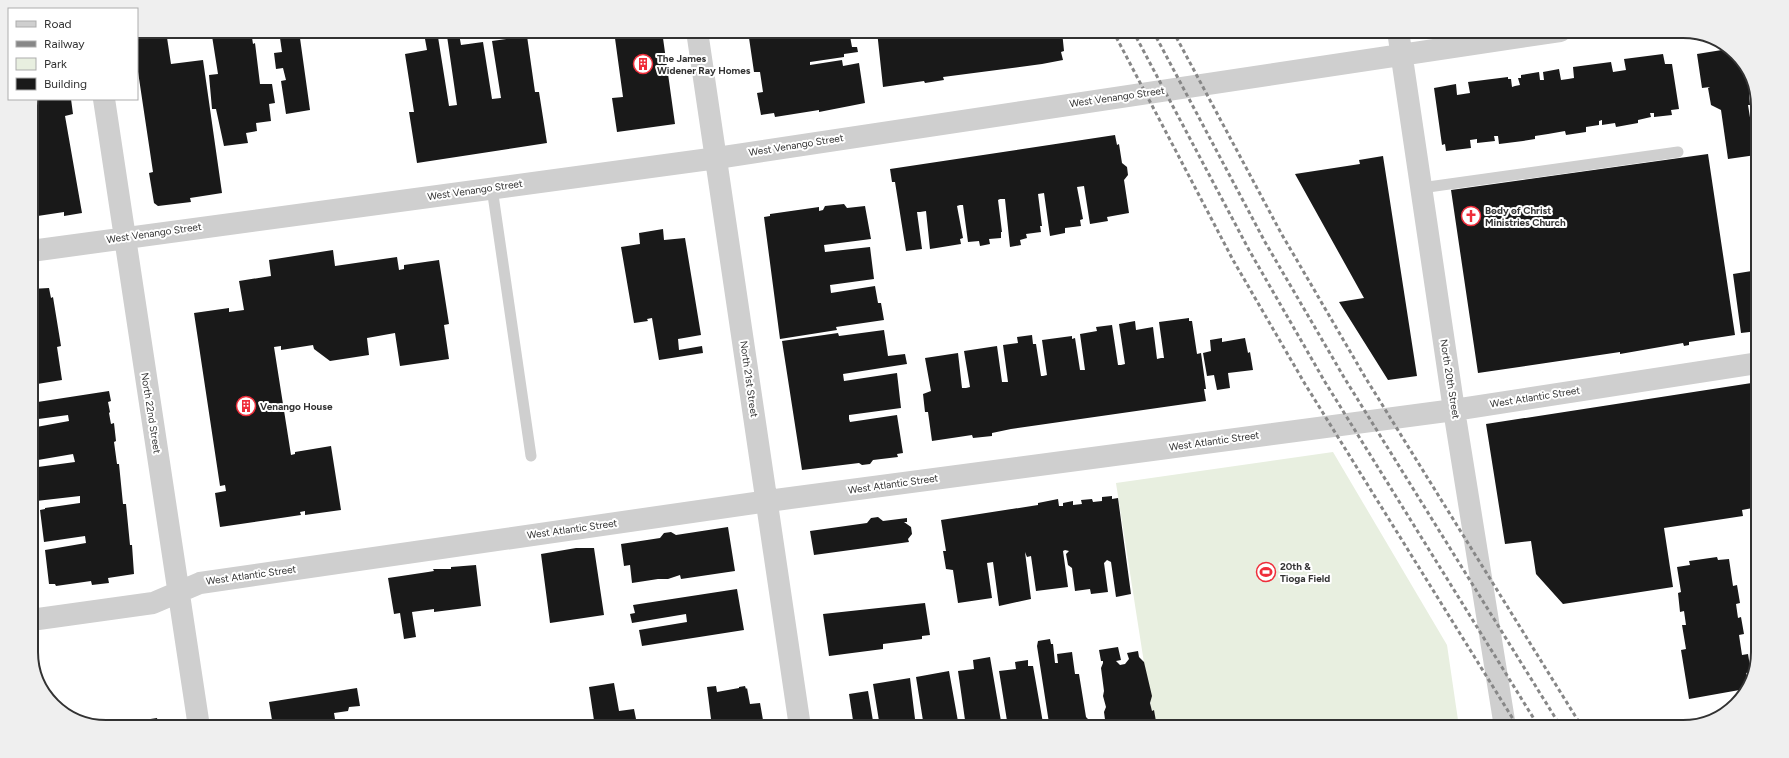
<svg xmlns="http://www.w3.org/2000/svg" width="1789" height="758" font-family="Figtree,sans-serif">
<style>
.green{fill:#e8efe0}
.building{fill:#191919}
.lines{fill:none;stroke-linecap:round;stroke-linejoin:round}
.lane{stroke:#cfcfcf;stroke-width:11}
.street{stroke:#cfcfcf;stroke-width:22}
.rail{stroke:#878787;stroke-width:3;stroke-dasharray:4 3;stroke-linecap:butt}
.labels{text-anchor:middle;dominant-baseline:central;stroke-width:4;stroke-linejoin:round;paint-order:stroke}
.poi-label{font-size:10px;font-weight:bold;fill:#323232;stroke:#fff;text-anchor:start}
.street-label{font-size:10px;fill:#323232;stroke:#fff}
.rim{fill:none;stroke:#323232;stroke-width:2}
</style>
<rect width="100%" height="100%" fill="#fff"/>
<path class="green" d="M1333 452 1447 645 1459 727H1154L1116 483Z"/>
<path class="building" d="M137 31H166L171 64 203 60 222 193 190 198 191 202 158 206 154 203 149 173 153 172 137 65Z
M251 31 253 44 255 43 260 84H272L275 103 269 104 271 121 256 123 257 131 246 133 248 143 224 146 216 109H212L209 75 218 74 212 36Z
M279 31H299L310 110 286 114 281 81 286 80 283 68 276 69 274 53 282 52Z
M398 31H433V32L399 37Z
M614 31H662L675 124 617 132 612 98 623 97Z
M748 31H849L852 47H857L858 52 844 54V57L810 62V65L842 60 843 66 859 63 865 103 819 112V110L775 117 774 113 761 115 757 93 763 92 760 72H754Z
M877 31H895L896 38 901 37 900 31H934L935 33 939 31H1062L1064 51 1061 52 1063 60 1042 64 943 77 944 80 925 83 924 81 883 87Z
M459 34 461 45 483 42 492 99 501 98 492 41 527 36 535 92H539L547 143 417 163 409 112H414L405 54 427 50 425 39 438 37 449 106 457 105 447 36Z
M1728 49 1743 61 1758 102V121L1753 93 1749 94 1750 105H1748L1756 155 1728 159 1721 110 1711 105 1708 88 1710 87 1702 88 1697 54Z
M1663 54 1665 64H1672L1679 109 1671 110 1672 115 1654 117V113H1650L1651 117 1638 120V123L1616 127 1615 123 1602 125V120L1599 121V125L1586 127V132L1566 135 1565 131 1548 134 1535 136V139L1523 141 1499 144 1498 136H1494L1495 141 1477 143V139L1470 140 1471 148 1446 151 1445 144 1442 145 1434 88 1456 84 1457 95 1470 93 1468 82 1508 77V79H1511L1512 87 1515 86 1520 85 1518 78H1521V75L1539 72 1540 80H1544L1543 72 1559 69 1561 80 1568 79 1574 78 1573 67 1611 62 1613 72 1626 70 1624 59Z
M32 99H71L73 114 65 116 82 213 64 216V212L31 217Z
M1115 135 1117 145 1119 144 1122 163 1127 167 1128 175 1124 180 1129 213 1107 217 1108 221 1090 224 1084 186 1077 187 1083 219 1080 220 1081 226 1065 228V233L1050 236 1044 193 1038 194 1042 226H1040L1041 232 1026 234 1027 238 1020 240 1021 245 1010 247 1005 199H1000L998 200 1002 232H1001V238L989 239 990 244 980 246 979 241 968 242 963 205H960L957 206 963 238 960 239 961 244 930 249 926 211 920 212H917L922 249 906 251 895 182H892L890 169Z
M1708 154 1735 335 1689 342V345L1684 346 1683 343 1620 354V352L1478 373 1451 190Z
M1383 156 1417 376 1388 380 1339 302 1364 298 1295 174 1360 164 1359 160Z
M844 204 847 208 865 206 871 239 824 245 825 252 870 247 874 279 830 285 831 293 875 286 878 303H881L884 320 836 327 837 330 780 339 764 217 770 216V214L819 207V211L823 210 825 206Z
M663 229 664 240 685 238 701 335 678 339 679 350 702 346 703 353 659 360 652 318 647 319 648 321 634 323 621 247 640 244 639 233Z
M333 250 335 266 397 257 399 270 404 269V265L439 260 449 324 444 325 449 359 400 366 395 333 367 338 369 355 330 361 314 349 313 345 281 350V346L274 347 291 455 295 454V452L331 446 341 510 305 515V511L300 512 301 515 220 527 215 493 226 491 225 485 220 486 194 313 229 308V312L244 310 239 281 271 276 269 260Z
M1758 270V331L1741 333 1733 274Z
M49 288 51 298 53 297 61 346 57 347 62 380 31 385V289Z
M1189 318V321H1192L1197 354 1201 353 1206 389H1204L1206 401 1011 429 992 433V436L973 438 972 435 932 441 928 412H925L923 394 931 391 925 358 958 353 962 388H966L970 387 964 351 997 346 1002 382H1008L1003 345 1018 343 1017 337 1032 335 1033 344H1036L1041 376H1043L1047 375 1042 340 1072 336V339L1075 338 1080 370H1085L1080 334 1097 331 1096 327 1112 325 1118 365H1121L1125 364 1119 324 1135 321 1136 330 1153 327 1157 359 1161 358H1164L1159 322Z
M884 330 888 356 905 354 907 364 843 374 844 381 897 373 901 408 849 415V419L850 422 897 415 903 453 897 454 898 457 873 460 870 464 862 465 859 463 802 470 782 341 838 333 839 336Z
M1222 338V342L1245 338 1248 353 1250 352 1253 370 1228 373 1230 388 1217 390 1214 375 1207 376 1203 353 1211 351 1210 340Z
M1758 382V507L1742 510 1743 516 1664 528 1673 587 1563 604 1536 574 1531 541 1505 544 1486 424Z
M109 391 111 401 108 402 110 412 109 413 111 424 114 423 116 441 114 442 117 464H119L123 504H126L130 545H132L134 574 108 578 109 583 92 585 91 581 56 586 55 584H49L45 550 86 543 85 536 44 542 40 510 45 509V508L80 503V496L36 501 32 470 39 469 38 467 75 462 73 454 32 461 31 428 69 421 68 415 31 420V403Z
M1112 496V499L1118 498 1131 594 1116 597 1111 562 1107 560 1104 563 1108 592 1091 594 1090 589 1075 591 1072 568 1068 565 1066 554 1069 551 1065 550 1063 551 1068 587 1036 591 1031 556 1027 557 1025 552 1031 599 999 606 993 562 987 563 992 598 958 603 953 570 946 569 943 551H946L941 520 1038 505V503L1058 499 1059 506H1063V503L1073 501V505L1082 504 1081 500 1092 499 1093 502 1102 501V497Z
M878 517 883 521 907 518V522H904L911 527 912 534 908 539 909 542 814 555 810 531 867 523 871 518Z
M728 527 735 571 681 579 680 575 668 579H658L632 583 630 565 624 566 621 544 660 538 664 533 671 532 676 535Z
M576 548H594L604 615 550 623 541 554Z
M1717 557 1718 560 1729 559 1733 586 1737 585 1740 603 1736 604 1738 618 1741 617 1744 634 1739 635 1742 655 1748 654 1751 672 1746 673 1748 686 1745 689 1689 699 1681 650 1686 649 1682 625H1686L1684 611 1680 612 1678 593 1681 592 1677 567 1690 565 1689 561Z
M476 565 481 606 434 612V609L412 612 416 637 404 639 400 613 394 614 388 578 428 572 434 571 433 569H451V567Z
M737 589 744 630 642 646 639 630 687 622 686 614 632 623 630 614 635 613 633 605Z
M925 603 930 635 922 636V639L883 644V649L829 656 823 614Z
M1050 639 1051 644H1053L1055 663H1058L1057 654 1072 652 1075 674H1079L1086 717 1091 722V727H1008L999 671 1016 669 1015 662 1028 660V666H1033L1043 723H1049L1037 646 1038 641Z
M1118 647 1121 660 1116 661 1120 665 1125 664 1129 659 1127 653 1138 651 1139 657 1144 662 1152 696 1150 703 1152 711 1154 710 1157 727H1106L1104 712 1106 707 1103 696 1104 691 1101 668 1103 663V661H1101L1099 650Z
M990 657 1002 727H966L958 671 974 669 973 660Z
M949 671 959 727H924L916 677Z
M910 678 916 727H880L873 684Z
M614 683 619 711 634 709 637 724 621 727H595L589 687Z
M716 686 717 692 739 688V687L745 686 746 689 747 688 750 704 760 703 763 720 753 721 754 727H712L707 687Z
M357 688 360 706 349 707 348 711 334 713 335 719 311 723 310 721 273 726 269 702Z
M868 691 874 727H854L849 694Z
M157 718 159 727H104V726Z"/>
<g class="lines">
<path class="lane" d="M492 188 531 456
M1421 188 1678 152"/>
<path class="street" d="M697 31 800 727
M1398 31 1454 410 1505 727
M104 99 199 727
M31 251 717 158 1560 31
M31 620 153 603 200 583 768 501 1454 410 1758 363"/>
<path class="rail" d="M1113 31 1233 260 1305 384 1518 727
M1133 31 1249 250 1325 382 1539 727
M1153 31 1265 242 1345 379 1561 727
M1173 31 1281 233 1365 377 1582 727"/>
</g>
<defs>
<g id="building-ring" transform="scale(1)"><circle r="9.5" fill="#fff" stroke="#ef2d3a" stroke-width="1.5"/><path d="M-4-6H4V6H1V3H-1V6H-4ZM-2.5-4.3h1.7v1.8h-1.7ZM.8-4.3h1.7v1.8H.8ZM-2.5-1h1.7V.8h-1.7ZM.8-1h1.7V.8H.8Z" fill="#ef2d3a"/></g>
<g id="church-ring" transform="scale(1)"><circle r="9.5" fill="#fff" stroke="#ef2d3a" stroke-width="1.5"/><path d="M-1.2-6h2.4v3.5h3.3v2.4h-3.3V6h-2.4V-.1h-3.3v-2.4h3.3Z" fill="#ef2d3a"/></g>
<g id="stadium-ring" transform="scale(1)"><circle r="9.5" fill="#fff" stroke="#ef2d3a" stroke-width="1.5"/><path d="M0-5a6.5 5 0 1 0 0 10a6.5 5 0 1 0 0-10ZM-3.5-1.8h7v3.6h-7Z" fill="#ef2d3a"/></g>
</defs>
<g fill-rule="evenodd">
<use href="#building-ring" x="643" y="64"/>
<use href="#church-ring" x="1471" y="216"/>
<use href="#building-ring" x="246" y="406"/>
<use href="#stadium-ring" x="1266" y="572"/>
</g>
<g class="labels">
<g class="poi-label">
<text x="657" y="58">The James<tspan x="657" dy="12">Widener Ray Homes</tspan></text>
<text x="1485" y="210">Body of Christ<tspan x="1485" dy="12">Ministries Church</tspan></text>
<text x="260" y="406">Venango House</text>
<text x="1280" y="566">20th &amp;<tspan x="1280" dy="12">Tioga Field</tspan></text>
</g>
<g class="street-label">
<text transform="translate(1117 97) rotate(-8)">West Venango Street</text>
<text transform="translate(796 145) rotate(-9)">West Venango Street</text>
<text transform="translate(475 190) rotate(-8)">West Venango Street</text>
<text transform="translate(154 233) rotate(-8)">West Venango Street</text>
<text transform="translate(749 379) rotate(82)">North 21st Street</text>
<text transform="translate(1450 379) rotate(81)">North 20th Street</text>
<text transform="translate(1535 397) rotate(-9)">West Atlantic Street</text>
<text transform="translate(151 413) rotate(81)">North 22nd Street</text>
<text transform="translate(1214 441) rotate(-8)">West Atlantic Street</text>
<text transform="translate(893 484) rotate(-8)">West Atlantic Street</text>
<text transform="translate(572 529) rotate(-8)">West Atlantic Street</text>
<text transform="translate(251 575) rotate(-8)">West Atlantic Street</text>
</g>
</g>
<path d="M0 0H1789V758H0ZM106 38H1683A68 68 0 0 1 1751 106V652A68 68 0 0 1 1683 720H106A68 68 0 0 1 38 652V106A68 68 0 0 1 106 38Z" fill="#efefef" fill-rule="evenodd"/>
<path class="rim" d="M106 38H1683A68 68 0 0 1 1751 106V652A68 68 0 0 1 1683 720H106A68 68 0 0 1 38 652V106A68 68 0 0 1 106 38Z"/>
<rect x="8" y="8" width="130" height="92" fill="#ffffff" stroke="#adadad"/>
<rect x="16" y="21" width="20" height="6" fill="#cfcfcf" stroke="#adadad"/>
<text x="44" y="28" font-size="12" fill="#323232">Road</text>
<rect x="16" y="41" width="20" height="6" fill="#878787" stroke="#adadad"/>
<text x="44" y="48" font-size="12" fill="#323232">Railway</text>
<rect x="16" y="58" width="20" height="12" fill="#e8efe0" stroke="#adadad"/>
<text x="44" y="68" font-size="12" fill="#323232">Park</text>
<rect x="16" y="78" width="20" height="12" fill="#191919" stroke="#adadad"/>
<text x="44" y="88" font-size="12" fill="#323232">Building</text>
</svg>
